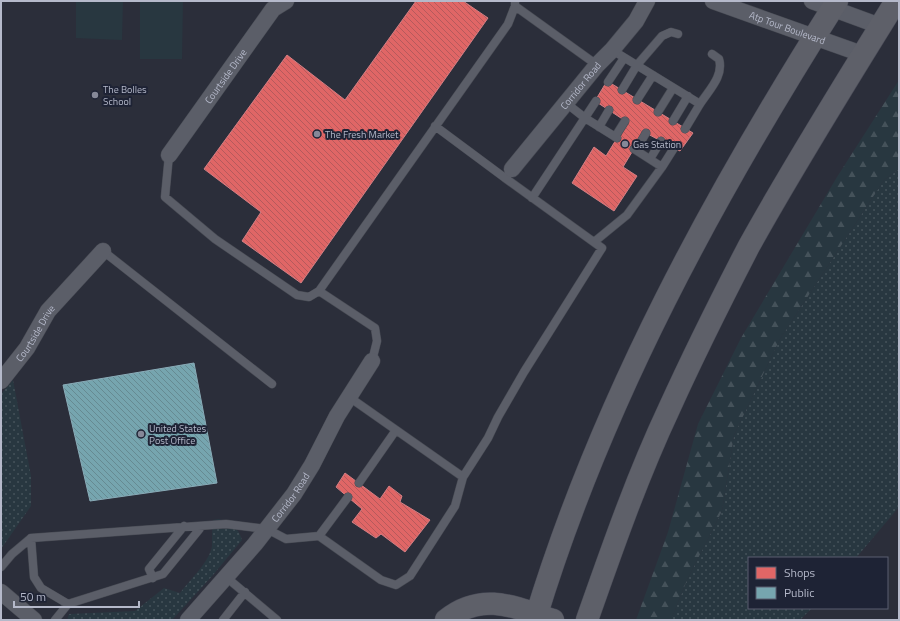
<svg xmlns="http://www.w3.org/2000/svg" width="900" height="621" font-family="'Titillium Web',sans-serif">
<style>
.grass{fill:url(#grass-dots)}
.forest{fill:url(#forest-firs)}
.pitch{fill:#283740}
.shops{fill:url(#shops-back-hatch);stroke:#d37f84}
.public{fill:url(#public-back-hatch);stroke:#89abb7}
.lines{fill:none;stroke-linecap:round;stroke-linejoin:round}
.service-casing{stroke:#474a53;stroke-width:9}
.minor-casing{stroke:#474a53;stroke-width:17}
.primary-casing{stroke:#494b57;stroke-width:23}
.service{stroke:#5b5e68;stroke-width:8}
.minor{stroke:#5b5e68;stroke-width:16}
.primary{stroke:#5e6069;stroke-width:22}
.poi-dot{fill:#858898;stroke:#1e2335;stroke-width:1.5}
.labels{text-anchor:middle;stroke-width:4;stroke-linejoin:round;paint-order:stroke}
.street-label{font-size:10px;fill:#b5b9ca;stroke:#1e2335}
.poi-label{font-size:10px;fill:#b5b9ca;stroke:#1e2335;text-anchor:start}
</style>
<defs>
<pattern id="grass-dots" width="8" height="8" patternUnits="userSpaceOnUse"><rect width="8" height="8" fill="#283740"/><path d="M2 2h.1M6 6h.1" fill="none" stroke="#45525a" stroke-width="1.8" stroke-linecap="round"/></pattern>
<pattern id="forest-firs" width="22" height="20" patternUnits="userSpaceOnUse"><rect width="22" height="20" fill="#283740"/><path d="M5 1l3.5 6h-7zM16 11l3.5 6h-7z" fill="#45525a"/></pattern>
<pattern id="shops-back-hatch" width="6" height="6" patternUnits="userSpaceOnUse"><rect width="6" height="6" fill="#e06666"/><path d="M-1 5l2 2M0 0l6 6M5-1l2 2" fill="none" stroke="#b65a5c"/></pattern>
<pattern id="public-back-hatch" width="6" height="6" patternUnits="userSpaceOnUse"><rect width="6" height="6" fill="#76a5af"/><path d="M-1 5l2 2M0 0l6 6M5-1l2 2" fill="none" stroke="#668a92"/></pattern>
</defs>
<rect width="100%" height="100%" fill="#2b2e3a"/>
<path class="grass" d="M899 169V507L856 558H749V608H812L800 620H671L687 580 722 511 734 435 780 339 884 180Z
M13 380 31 476V506L1 549V394Z
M219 519C232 525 238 526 242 540L213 575 172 620H67L69 614 135 611 164 588 180 593C189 581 210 561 212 546 212 537 212 529 213 520Z"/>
<path class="forest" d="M899 80V169L884 180 780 339 734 435 722 511 687 580 671 620H636L668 532 698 424 741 338 837 177Z"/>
<path class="pitch" d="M76 1H123L122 40 76 38Z
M140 1H183L182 59H140Z"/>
<path class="shops" d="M416 1H463L488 18 301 283 242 241 261 212 204 169 287 55 345 100Z
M607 81 693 133 680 151 644 132 623 167 637 176 614 211 572 183 594 147 606 156 627 122 595 101Z
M345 473 380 499 389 486 402 496 400 502 430 520 405 552 381 534 376 538 352 522 362 509 336 487Z"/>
<path class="public" d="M194 363 217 483 90 501 63 385Z"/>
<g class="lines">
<defs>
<path id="service" d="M515 6 597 65
M612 50 700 104 685 129
M608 82 624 58
M622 90 637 65 662 36 671 32 678 34
M637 100 653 75
M566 103 585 118 617 138
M700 104C709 90 724 76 719 59L712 54
M658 112 673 88
M673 121 688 96
M435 126 505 178 508 175
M599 127 609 110
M615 137 625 121
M634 149 662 167
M636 150 646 133
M169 155 165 197 215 239 297 295 309 297 319 291
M650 159 661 141
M532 198 596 101
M594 242 627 215 662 167 674 148
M103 251 272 384
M372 361 377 341 375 328 319 291 508 24 515 6V1
M349 397 463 477 488 438 498 417 524 372 602 248 505 178
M359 483 396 430
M319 536 348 497
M31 538 34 577 41 588 68 604
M1 567 12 554 31 538 226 524 267 529 286 539 319 536 381 580 396 585 410 576 455 506 463 477
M226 577 277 620
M153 578 149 569 184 526
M55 620 68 604 163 574 202 526
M223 620 245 592"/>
<g id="minor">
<path id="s1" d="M713 1 862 54"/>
<path d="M812 1 880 26"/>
<path id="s2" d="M169 155 273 9 286 1"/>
<path id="s3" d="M512 169 597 65 612 50 636 21 647 1"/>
<path id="s4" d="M1 381 27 348 48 311 103 251"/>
<path d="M1 592 34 620"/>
<path id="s5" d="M188 620 255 544 294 494 312 465 337 416 372 361"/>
</g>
<path id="primary" d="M446 620C482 591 515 607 553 620
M535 620C602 399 714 195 837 1
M587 620C612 549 637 477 669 409 694 354 721 300 749 246 795 163 846 82 896 1"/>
</defs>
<use href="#service" class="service-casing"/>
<use href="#minor" class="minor-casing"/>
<use href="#primary" class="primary-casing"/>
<use href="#service" class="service"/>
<use href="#minor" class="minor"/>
<use href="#primary" class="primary"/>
</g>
<g class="poi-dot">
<circle cx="95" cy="95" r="4"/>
<circle cx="317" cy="134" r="4"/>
<circle cx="625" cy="144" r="4"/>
<circle cx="141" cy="434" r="4"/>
</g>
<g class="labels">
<g class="street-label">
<text dy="4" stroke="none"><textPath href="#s1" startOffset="79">Atp Tour Boulevard</textPath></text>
<text dy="4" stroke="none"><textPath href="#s2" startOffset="97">Courtside Drive</textPath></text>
<text dy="4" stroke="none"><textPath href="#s3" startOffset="108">Corridor Road</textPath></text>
<text dy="4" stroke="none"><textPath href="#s4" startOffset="59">Courtside Drive</textPath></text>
<text dy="4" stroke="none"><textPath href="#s5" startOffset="160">Corridor Road</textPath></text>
</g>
<g class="poi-label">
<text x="103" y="93">The Bolles<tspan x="103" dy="12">School</tspan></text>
<text x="325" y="138">The Fresh Market</text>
<text x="633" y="148">Gas Station</text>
<text x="149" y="432">United States<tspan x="149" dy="12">Post Office</tspan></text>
</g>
</g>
<rect width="900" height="621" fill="none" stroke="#b5b9ca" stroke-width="4"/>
<rect x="748" y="557" width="140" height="52" fill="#1e2335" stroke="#5a5f71"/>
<rect x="756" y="567" width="20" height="12" fill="#e06666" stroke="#5a5f71"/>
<text x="784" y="577" font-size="12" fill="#b5b9ca">Shops</text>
<rect x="756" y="587" width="20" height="12" fill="#76a5af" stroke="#5a5f71"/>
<text x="784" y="597" font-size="12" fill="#b5b9ca">Public</text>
<path d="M14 601v6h125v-6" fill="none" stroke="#b5b9ca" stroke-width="2"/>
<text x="20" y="601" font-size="12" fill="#b5b9ca" stroke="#1e2335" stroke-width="3" paint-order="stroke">50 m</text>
</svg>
